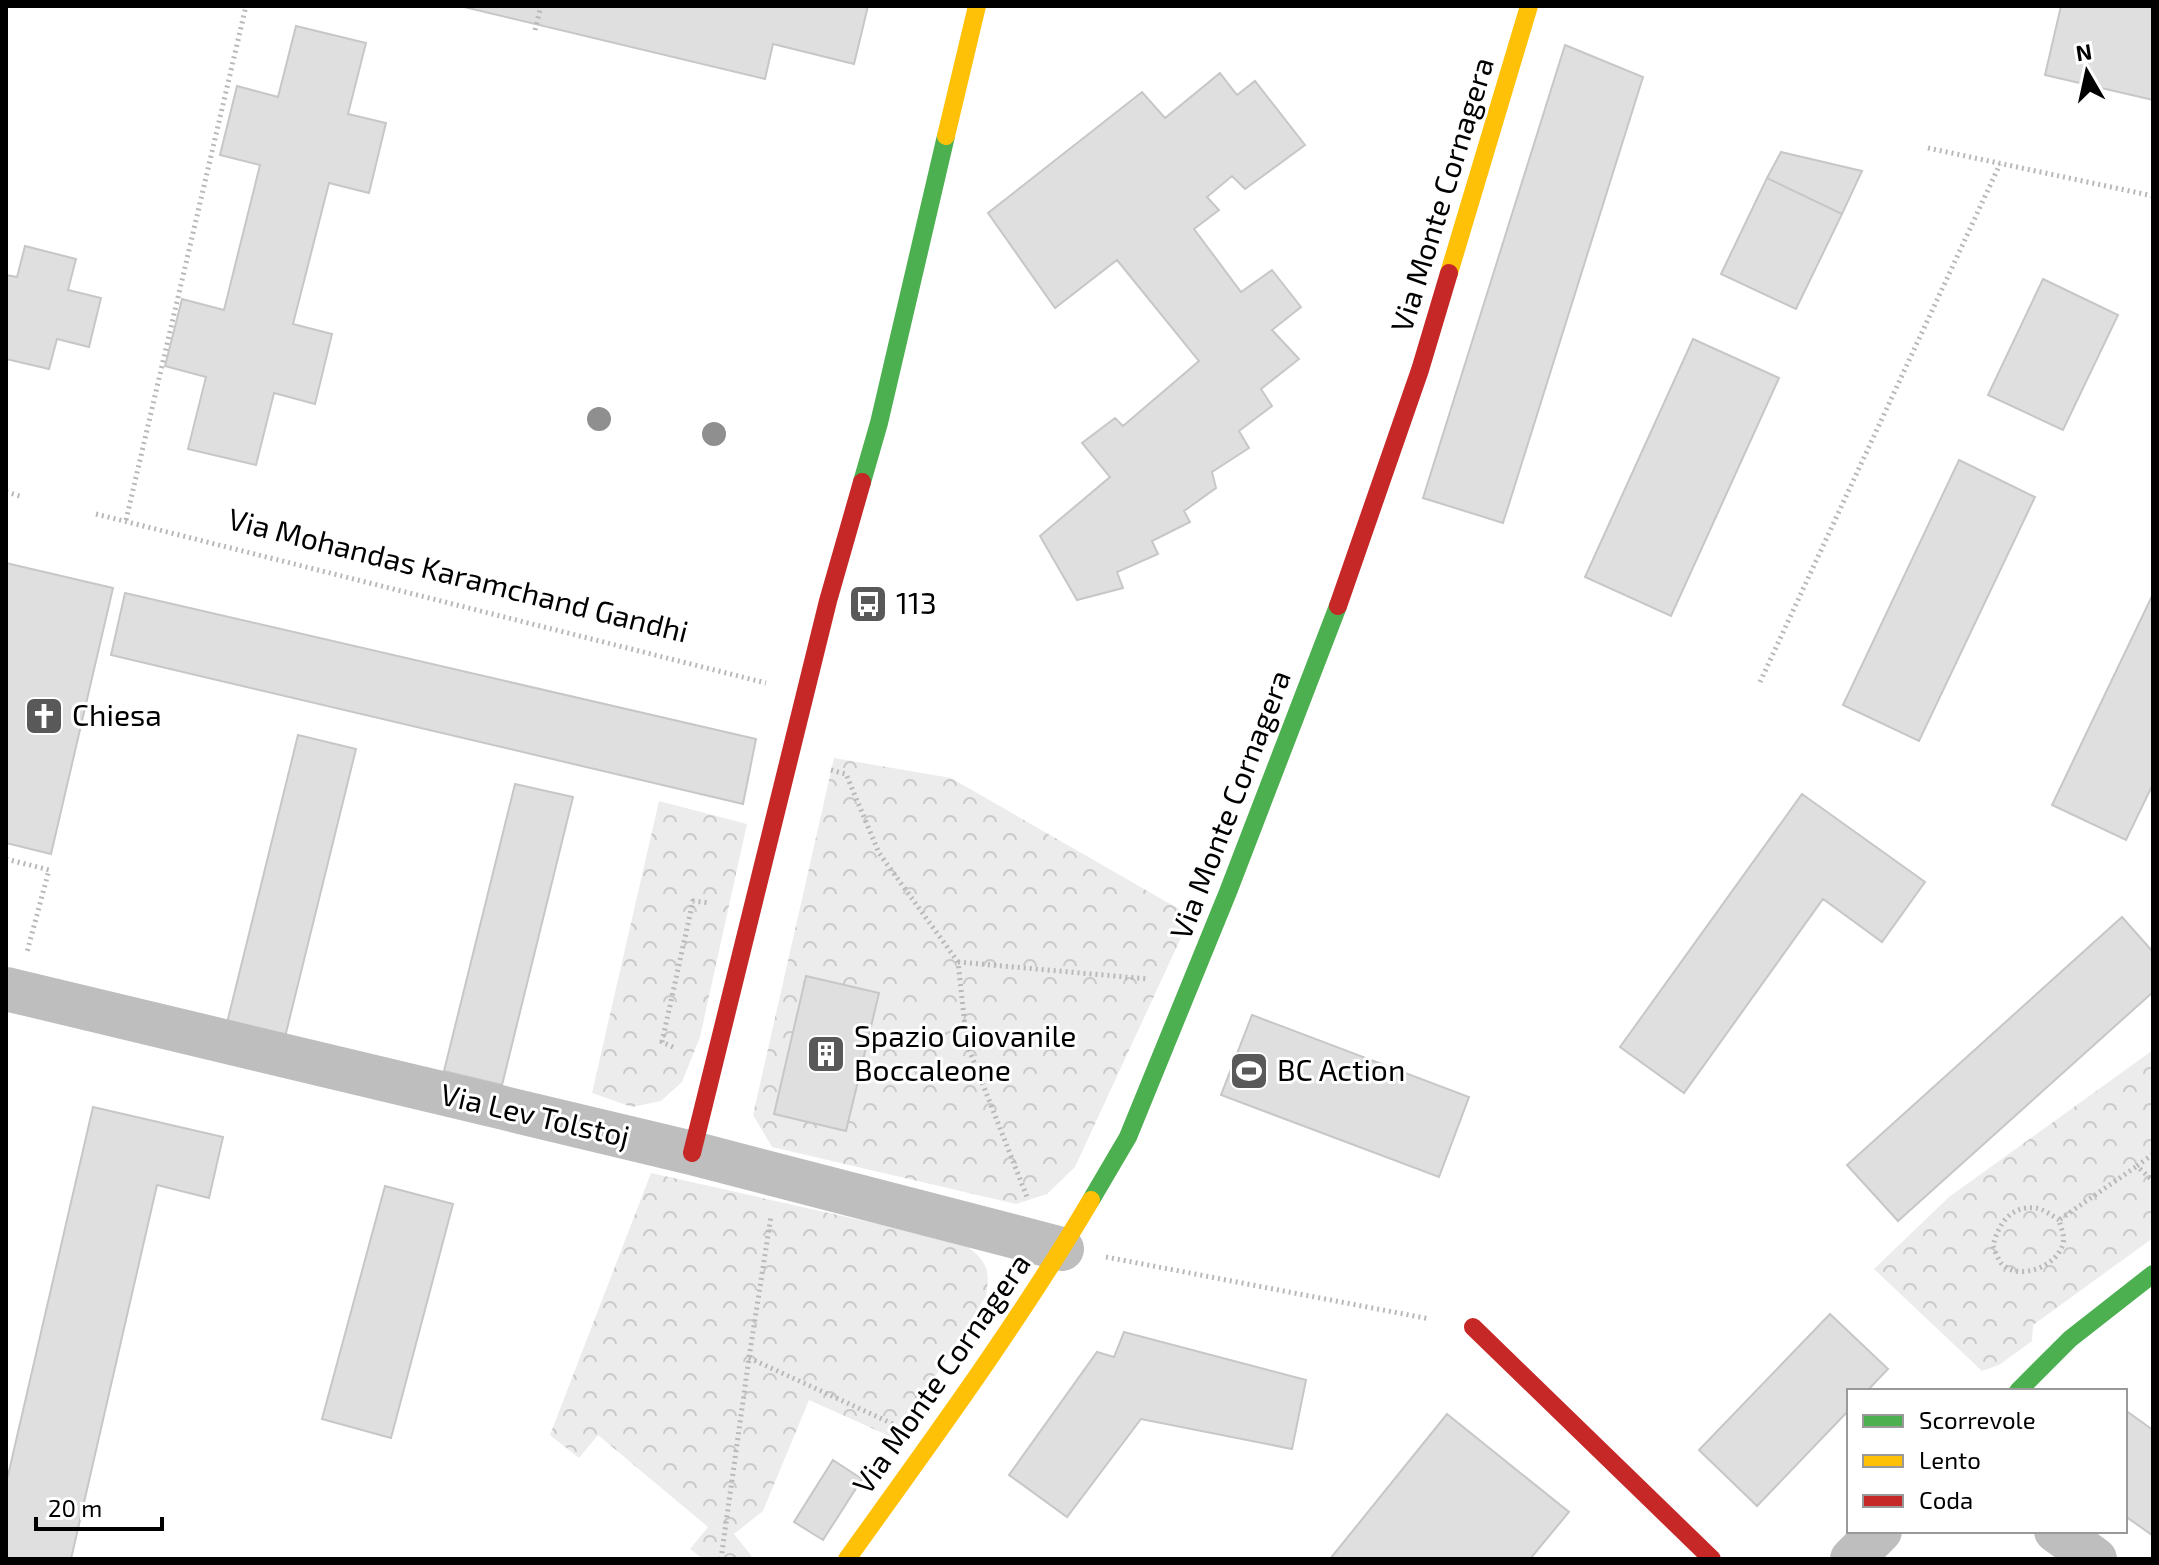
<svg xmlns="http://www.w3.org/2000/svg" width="2159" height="1565" font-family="'Exo 2',sans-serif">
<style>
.park{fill:url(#park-crowns)}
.building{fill:#dfdfdf;stroke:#c7c7c7;stroke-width:2}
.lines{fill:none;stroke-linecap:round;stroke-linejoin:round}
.path{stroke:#b9b9b9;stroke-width:5;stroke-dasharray:2 4;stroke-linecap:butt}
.street{stroke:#bebebe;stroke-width:44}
.fast{stroke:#4caf50;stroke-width:18}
.slow{stroke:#ffc107;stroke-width:18}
.jam{stroke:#c62828;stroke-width:18}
.tree{fill:#8f8f8f}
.labels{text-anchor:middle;stroke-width:6;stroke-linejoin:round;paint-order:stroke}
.street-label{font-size:30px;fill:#000;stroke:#fff}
.poi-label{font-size:30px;fill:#000;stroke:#fff;text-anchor:start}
</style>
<defs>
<pattern id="park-crowns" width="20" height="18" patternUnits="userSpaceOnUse" patternTransform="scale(2)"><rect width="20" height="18" fill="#ececec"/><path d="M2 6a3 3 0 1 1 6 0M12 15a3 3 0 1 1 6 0" fill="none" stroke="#c9c9c9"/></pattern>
</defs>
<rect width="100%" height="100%" fill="#fff"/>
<path class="park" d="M834 758 951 778 1191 916 1075 1167 1047 1194 1016 1204 772 1147 753 1115Z
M659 801 747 824 700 1037 682 1082 661 1101 632 1107 592 1093Z
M2153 1050V1238L2033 1325 2032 1341 1999 1365 1982 1371 1874 1269 1949 1197Z
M651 1173 963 1243C986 1261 991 1267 986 1296L896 1439 809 1400 763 1511 734 1534 754 1559H703L690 1549 708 1527 598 1435 579 1458 550 1435Z"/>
<path class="building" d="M460 6H868L854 64 773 44 765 79Z
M2061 6H2153V100L2045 75Z
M296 26 366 43 348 114 386 123 369 193 329 183 293 324 332 334 315 404 274 393 256 465 188 449 206 377 165 366 182 299 224 310 260 165 220 155 237 86 278 97Z
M1565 45 1643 77 1503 523 1423 498Z
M1220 73 1237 95 1255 81 1305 145 1245 189 1232 176 1207 197 1219 210 1194 229 1241 292 1272 270 1301 307 1272 330 1299 359 1261 389 1272 406 1239 431 1249 448 1212 472 1216 488 1184 511 1190 522 1152 541 1158 554 1117 572 1123 588 1077 600 1040 536 1110 477 1082 443 1115 418 1123 426 1199 361 1117 260 1055 308 988 213 1142 92 1165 118Z
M1781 152 1862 171 1842 214 1767 178Z
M1767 178 1842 214 1796 309 1721 274Z
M25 246 76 259 68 290 101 298 89 347 57 339 49 369 6 359V275L17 277Z
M2043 279 2118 315 2063 430 1988 395Z
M1693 339 1779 378 1671 616 1585 577Z
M1959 460 2035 497 1919 741 1843 705Z
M6 563 113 588 51 854 6 843Z
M125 593 756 739 743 804 111 655Z
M2153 594V784L2126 840 2052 805Z
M298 735 356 749 285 1037 227 1023Z
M515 784 573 797 502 1085 444 1071Z
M1802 794 1925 882 1882 942 1823 899 1684 1093 1620 1047Z
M2122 917 2153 952V992L1898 1221 1847 1165Z
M806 976 879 993 846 1131 774 1114Z
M1252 1015 1469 1097 1439 1177 1221 1095Z
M93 1107 223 1137 209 1198 157 1185 71 1559H6V1484Z
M385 1186 453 1204 391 1438 322 1419Z
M1830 1314 1888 1369 1867 1391H1849V1410L1757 1506 1699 1450Z
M1124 1332 1306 1380 1292 1449 1141 1419 1067 1517 1009 1475 1097 1352 1114 1357Z
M2125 1410 2153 1430 2152 1535 2125 1516Z
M1447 1414 1569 1512 1530 1559H1330Z
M833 1460 862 1479 823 1540 794 1522Z"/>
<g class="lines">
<path class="path" d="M535 30 541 6
M1928 148 2153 196
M6 492 20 496
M96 514 766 683
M126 520 246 6
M1760 682 2000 164
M831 770 846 774 879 853 958 962 967 1044 1027 1197
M6 859 49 870 27 952
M958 962 1148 979
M673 1047 662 1042 693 901 710 903
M2153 1154 2137 1166 2153 1181
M2059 1220C2053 1216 2043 1209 2036 1208 2010 1205 1998 1225 1993 1246 1995 1251 1998 1259 2001 1263 2019 1282 2057 1266 2063 1244 2065 1236 2061 1228 2059 1220L2137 1166
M1106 1257 1430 1319
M749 1358 893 1424
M721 1559 749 1358 771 1216"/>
<path class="street" d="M6 989 692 1153 1062 1249
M2056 1531 2095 1559
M1852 1559 1880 1531"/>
<path class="fast" d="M862 482 879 423 946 136
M1091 1200 1128 1137 1228 892 1338 606
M2018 1391 2070 1339 2153 1274"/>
<path class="slow" d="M946 136 977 6
M1449 273 1529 6
M847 1559C931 1442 1017 1325 1091 1200"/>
<path class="jam" d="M1338 606 1420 370 1449 273
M692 1153 828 601 862 482
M1473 1327 1712 1559"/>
</g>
<g class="tree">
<circle cx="599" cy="419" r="12"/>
<circle cx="714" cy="434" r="12"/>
</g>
<defs>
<symbol id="bus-square" viewBox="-11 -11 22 22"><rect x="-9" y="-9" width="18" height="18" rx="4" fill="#595959" stroke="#fff"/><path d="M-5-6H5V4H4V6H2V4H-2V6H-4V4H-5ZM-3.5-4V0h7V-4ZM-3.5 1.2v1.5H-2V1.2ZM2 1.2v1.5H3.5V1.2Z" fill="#fff"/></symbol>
<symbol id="church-square" viewBox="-11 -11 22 22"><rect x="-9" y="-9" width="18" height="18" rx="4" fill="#595959" stroke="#fff"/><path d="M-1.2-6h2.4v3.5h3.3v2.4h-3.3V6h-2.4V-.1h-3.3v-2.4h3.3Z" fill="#fff"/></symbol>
<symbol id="building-square" viewBox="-11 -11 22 22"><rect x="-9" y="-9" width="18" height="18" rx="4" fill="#595959" stroke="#fff"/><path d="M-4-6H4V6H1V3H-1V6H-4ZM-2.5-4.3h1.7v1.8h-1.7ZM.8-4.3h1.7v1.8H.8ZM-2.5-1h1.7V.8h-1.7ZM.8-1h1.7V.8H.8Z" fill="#fff"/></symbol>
<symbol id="stadium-square" viewBox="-11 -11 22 22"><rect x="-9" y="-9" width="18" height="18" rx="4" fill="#595959" stroke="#fff"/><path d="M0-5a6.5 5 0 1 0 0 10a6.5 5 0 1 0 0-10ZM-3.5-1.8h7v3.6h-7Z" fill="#fff"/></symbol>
</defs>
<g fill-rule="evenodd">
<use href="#bus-square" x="846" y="582" width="44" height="44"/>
<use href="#church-square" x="22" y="694" width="44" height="44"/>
<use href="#building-square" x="804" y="1032" width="44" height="44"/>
<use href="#stadium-square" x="1227" y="1049" width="44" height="44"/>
</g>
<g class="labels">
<g class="street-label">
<text transform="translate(1443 195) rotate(-73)" y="10">Via Monte Cornagera</text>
<text transform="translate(458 576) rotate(14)" y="10">Via Mohandas Karamchand Gandhi</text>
<text transform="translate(1231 805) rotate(-69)" y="10">Via Monte Cornagera</text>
<text transform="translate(535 1116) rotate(13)" y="10">Via Lev Tolstoj</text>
<text transform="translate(942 1374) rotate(-55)" y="10">Via Monte Cornagera</text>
</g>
<g class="poi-label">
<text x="896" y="614">113</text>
<text x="72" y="726">Chiesa</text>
<text x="854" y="1047">Spazio Giovanile<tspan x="854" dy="34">Boccaleone</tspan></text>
<text x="1277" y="1081">BC Action</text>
</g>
</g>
<rect width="2159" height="1565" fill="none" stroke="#000000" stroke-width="16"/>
<rect x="1847" y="1389" width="280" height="144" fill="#ffffff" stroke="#999999" stroke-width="2"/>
<rect x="1863" y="1415" width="40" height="12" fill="#4caf50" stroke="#999999" stroke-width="2"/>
<text x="1919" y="1429" font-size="24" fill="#000000">Scorrevole</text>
<rect x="1863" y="1455" width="40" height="12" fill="#ffc107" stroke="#999999" stroke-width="2"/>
<text x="1919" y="1469" font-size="24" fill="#000000">Lento</text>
<rect x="1863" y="1495" width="40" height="12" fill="#c62828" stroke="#999999" stroke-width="2"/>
<text x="1919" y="1509" font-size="24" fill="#000000">Coda</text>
<g transform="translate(2087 72) rotate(351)" stroke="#ffffff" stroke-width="6" paint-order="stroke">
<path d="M0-6L14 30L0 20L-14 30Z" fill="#000000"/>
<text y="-12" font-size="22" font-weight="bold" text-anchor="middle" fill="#000000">N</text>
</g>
<path d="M36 1517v12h126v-12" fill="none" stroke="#000000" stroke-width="4"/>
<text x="48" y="1517" font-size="24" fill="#000000" stroke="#ffffff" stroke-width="6" paint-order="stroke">20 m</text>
</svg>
